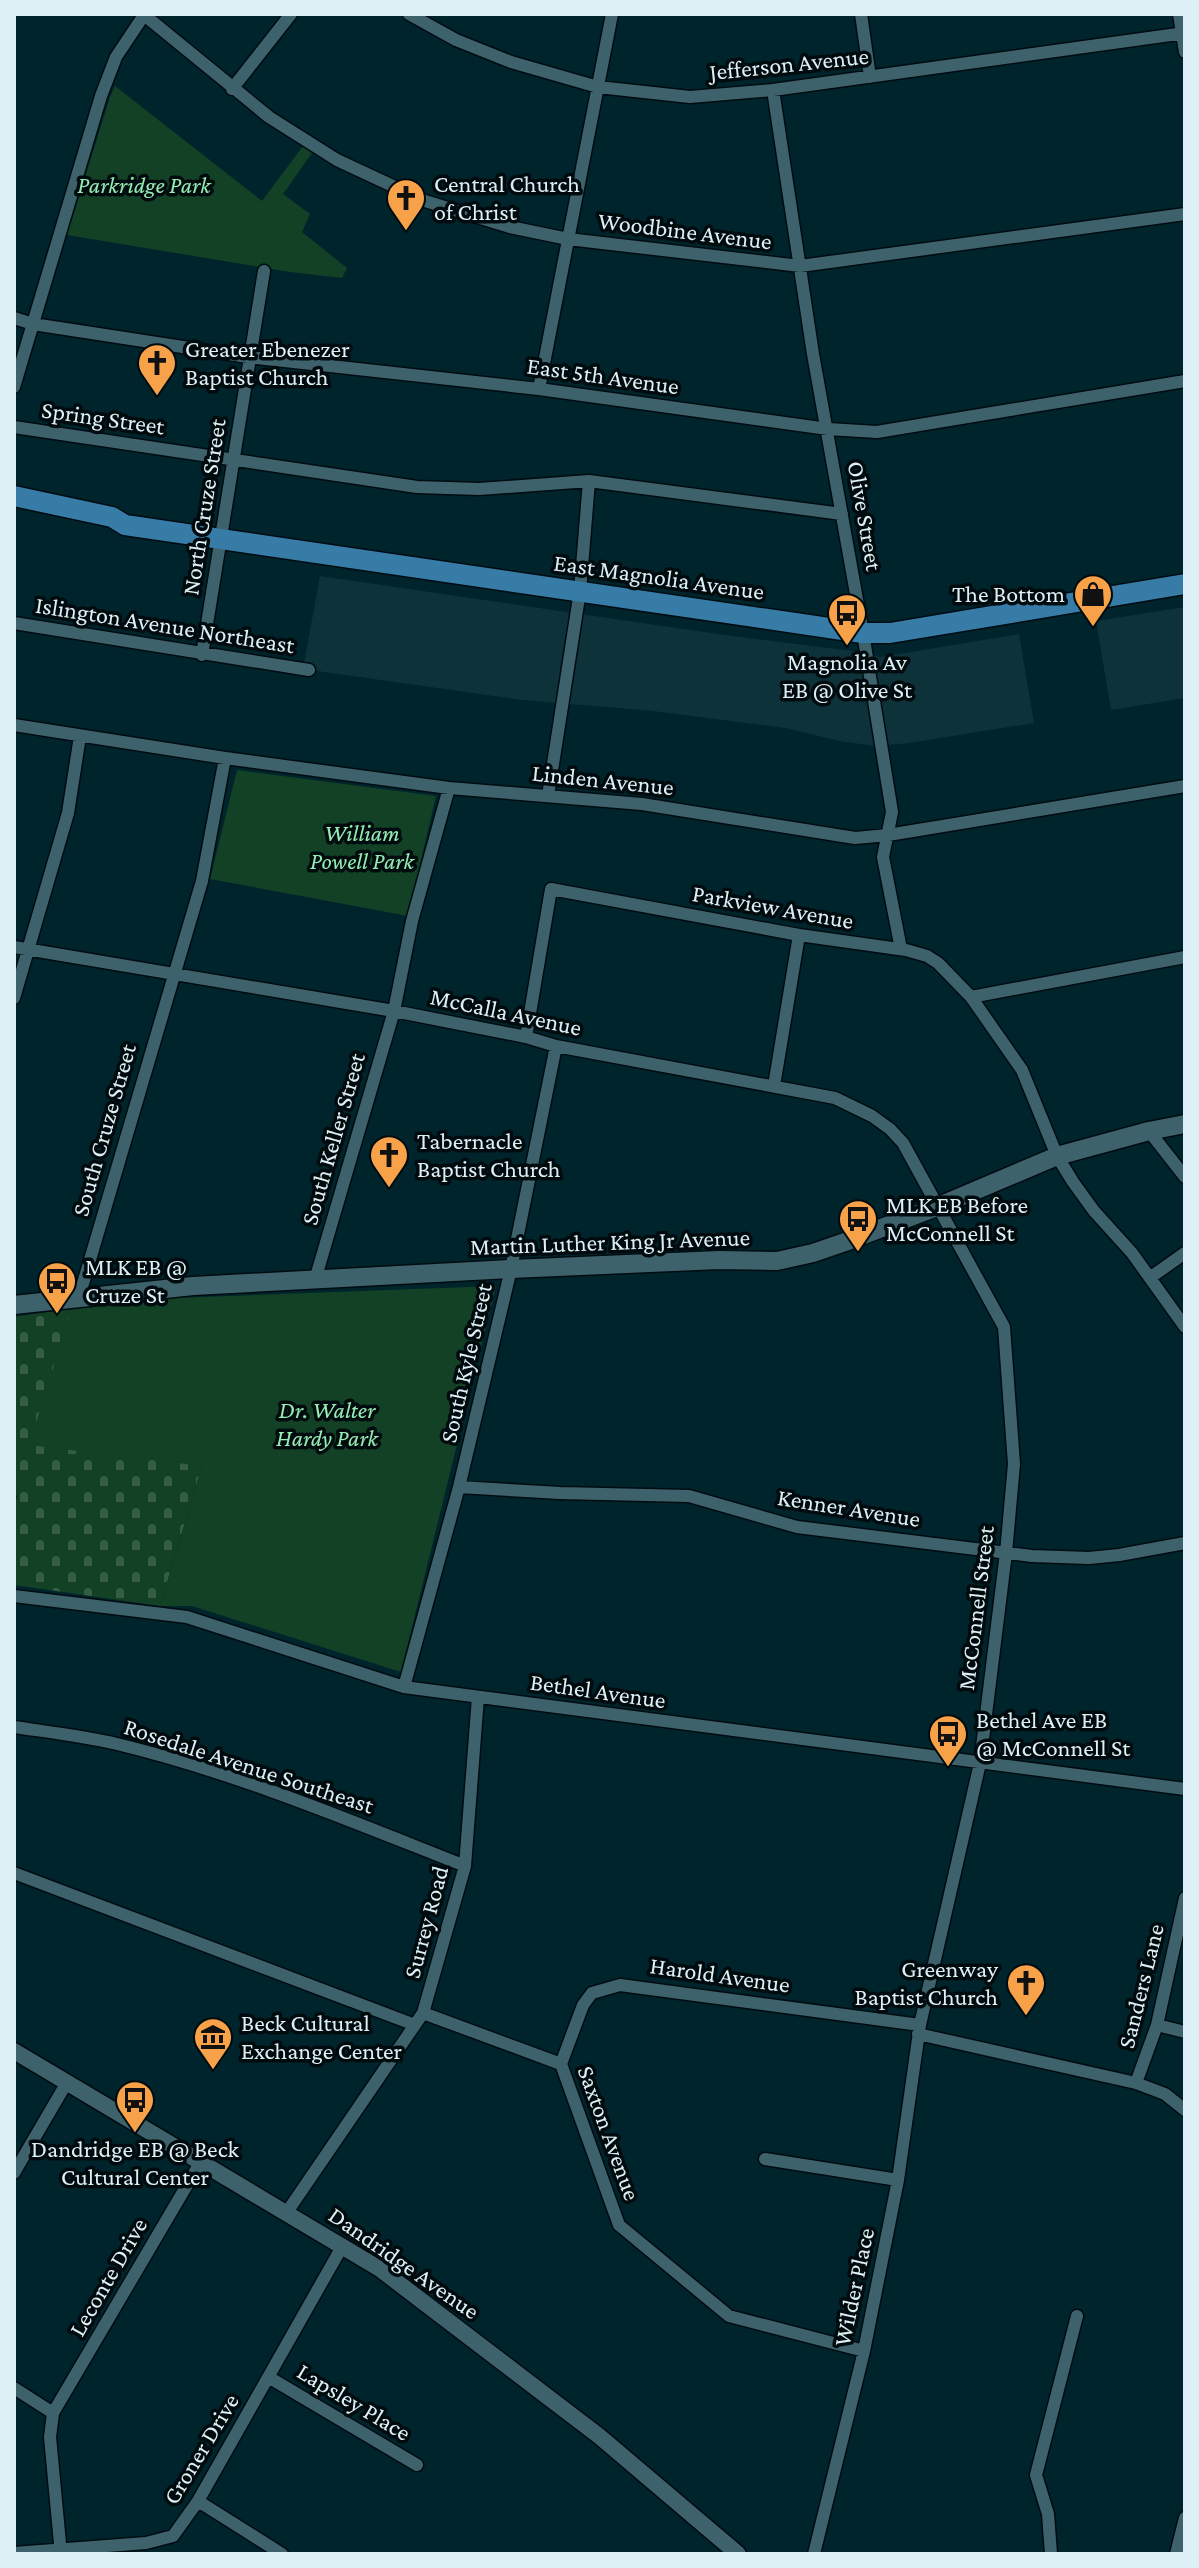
<svg xmlns="http://www.w3.org/2000/svg" width="1199" height="2568" font-family="'Crimson Pro',serif">
<style>
.built{fill:#0e323a}
.cemetery{fill:url(#cemetery-stones)}
.park{fill:#134126}
.lines{fill:none;stroke-linecap:round;stroke-linejoin:round}
.minor-casing{stroke:#000c12;stroke-width:15}
.tertiary-casing{stroke:#000c12;stroke-width:19}
.secondary-casing{stroke:#000c12;stroke-width:21}
.primary-casing{stroke:#000c12;stroke-width:23}
.minor{stroke:#3e626b;stroke-width:12}
.tertiary{stroke:#3e626b;stroke-width:16}
.secondary{stroke:#3e626b;stroke-width:18}
.primary{stroke:#377ba7;stroke-width:20}
.labels{text-anchor:middle;stroke-width:7;stroke-linejoin:round;paint-order:stroke}
.street-label{font-size:24px;fill:#ddf0f5;stroke:#010b0e}
.poi-label{font-size:24px;fill:#ddf0f5;stroke:#010b0e;text-anchor:start}
.park-label{font-size:24px;font-style:italic;fill:#95edb4;stroke:#010b0e}
</style>
<defs>
<pattern id="cemetery-stones" width="16" height="16" patternUnits="userSpaceOnUse" patternTransform="scale(2)"><rect width="16" height="16" fill="#134126"/><path d="M2 7V4a2 2 0 0 1 4 0v3zM10 15v-3a2 2 0 0 1 4 0v3z" fill="#355d46"/></pattern>
</defs>
<rect width="100%" height="100%" fill="#00242c"/>
<path class="built" d="M320 576 725 635 853 651 880 657 1019 634 1034 723 909 743 875 746 839 741 786 728 653 711 522 700 303 669Z
M1185 607V698L1111 710 1096 621Z"/>
<path class="cemetery" d="M72 1308 202 1466 160 1606 14 1585V1508L18 1493 14 1501V1317Z"/>
<path class="park" d="M115 86 262 201 303 146 312 153 283 194 310 214 302 232 347 268 342 278 290 272 67 235 110 97Z
M237 770 436 796 408 916 210 879Z
M496 1286 401 1672 192 1606H160L202 1466 29 1445 72 1308 175 1298Z"/>
<g class="lines">
<defs>
<path id="minor" d="M143 14 269 117 337 160 425 201 510 227 568 239 800 266 1185 214
M409 14 456 40 511 62 598 87 690 97 773 90 1185 33
M861 14 870 77
M1179 14 1185 52
M232 89 291 14
M773 90 813 354 863 633 892 812 883 857 901 949
M14 318 33 324 248 357 539 389 828 429 877 432 1185 381
M14 387 101 96 116 57 144 15
M539 389 612 14
M14 427 417 487 479 489 589 481 842 514
M14 623 309 670
M202 655 264 271
M14 725 225 758 449 788 642 804 855 838 888 835 1185 786
M548 796 580 591 589 481
M14 947 394 1011 526 1037 556 1046 835 1098 872 1116 890 1129 903 1143 1004 1327 1014 1464 1006 1553 980 1763 920 2025 898 2180 864 2351 814 2554
M971 997 1185 957
M14 998 68 813 80 736
M526 1037 551 889 799 935 906 950 927 956 938 963 971 997 1022 1070 1057 1156 1073 1182 1094 1211 1132 1253 1185 1327
M774 1086 799 935
M1149 1131 1185 1177
M1151 1277 1185 1253
M315 1280 394 1011 412 921 449 788
M79 1297 202 881 225 758
M459 1487 560 1493 689 1496 797 1527 1032 1556 1089 1558 1119 1555 1185 1543
M14 1596 187 1617 404 1687 1185 1789
M404 1687 459 1487 511 1269 556 1046
M14 1727C48 1732 83 1736 117 1744 237 1773 351 1821 465 1866
M14 1873 415 2025
M423 2013 561 2064 619 2225 729 2316 864 2351
M1157 2025 1185 2032
M918 2034 1136 2083 1165 2094 1185 2110
M561 2064 583 2005 592 1993 620 1985 920 2025
M1136 2083 1157 2025 1185 1898
M765 2159 898 2180
M14 2173 66 2084
M287 2212 423 2013 465 1866 478 1697
M270 2378 417 2465
M14 2388 53 2413
M198 2501 282 2554
M14 2553 146 2543 173 2536 198 2501 343 2245
M61 2554 50 2437 53 2413 200 2163
M1051 2554 1048 2514 1036 2475 1077 2316
M1176 2554 1185 2518"/>
<path id="tertiary" d="M14 2051 380 2269 599 2436 738 2554"/>
<path id="secondary" d="M14 1305 193 1286 511 1269 719 1260 777 1261 813 1253 845 1242 939 1206 1057 1156 1149 1131 1185 1124"/>
<path id="primary" d="M14 496 112 517 125 525 863 633H890L1185 584"/>
</defs>
<use href="#minor" class="minor-casing"/>
<use href="#tertiary" class="tertiary-casing"/>
<use href="#secondary" class="secondary-casing"/>
<use href="#primary" class="primary-casing"/>
<use href="#minor" class="minor"/>
<use href="#tertiary" class="tertiary"/>
<use href="#secondary" class="secondary"/>
<use href="#primary" class="primary"/>
</g>
<defs>
<symbol id="church-pin" viewBox="-11 -11 22 30"><path d="M0 17L-7.5 6A9.5 9.5 0 1 1 7.5 6Z" fill="#f7a149" stroke="#010b0e"/><path d="M-1.2-6h2.4v3.5h3.3v2.4h-3.3V6h-2.4V-.1h-3.3v-2.4h3.3Z" fill="#111"/></symbol>
<symbol id="shop-pin" viewBox="-11 -11 22 30"><path d="M0 17L-7.5 6A9.5 9.5 0 1 1 7.5 6Z" fill="#f7a149" stroke="#010b0e"/><path d="M-5-2.5h2.3a2.7 3.5 0 0 1 5.4 0H5L5.5 6h-11ZM-1.5-2.5h3a1.5 2.3 0 0 0-3 0Z" fill="#111"/></symbol>
<symbol id="bus-pin" viewBox="-11 -11 22 30"><path d="M0 17L-7.5 6A9.5 9.5 0 1 1 7.5 6Z" fill="#f7a149" stroke="#010b0e"/><path d="M-5-6H5V4H4V6H2V4H-2V6H-4V4H-5ZM-3.5-4V0h7V-4ZM-3.5 1.2v1.5H-2V1.2ZM2 1.2v1.5H3.5V1.2Z" fill="#111"/></symbol>
<symbol id="museum-pin" viewBox="-11 -11 22 30"><path d="M0 17L-7.5 6A9.5 9.5 0 1 1 7.5 6Z" fill="#f7a149" stroke="#010b0e"/><path d="M0-6L6-3V-2H-6V-3ZM-5-1h2V3h-2ZM-1-1h2V3h-2ZM3-1h2V3H3ZM-6 4H6V6H-6Z" fill="#111"/></symbol>
</defs>
<g fill-rule="evenodd">
<use href="#church-pin" x="384" y="176" width="44" height="60"/>
<use href="#church-pin" x="135" y="341" width="44" height="60"/>
<use href="#shop-pin" x="1071" y="572" width="44" height="60"/>
<use href="#bus-pin" x="825" y="591" width="44" height="60"/>
<use href="#church-pin" x="367" y="1133" width="44" height="60"/>
<use href="#bus-pin" x="836" y="1197" width="44" height="60"/>
<use href="#bus-pin" x="35" y="1259" width="44" height="60"/>
<use href="#bus-pin" x="926" y="1712" width="44" height="60"/>
<use href="#church-pin" x="1004" y="1961" width="44" height="60"/>
<use href="#museum-pin" x="191" y="2015" width="44" height="60"/>
<use href="#bus-pin" x="113" y="2078" width="44" height="60"/>
</g>
<g class="labels">
<g class="street-label">
<text transform="translate(789 64) rotate(-6)" y="8">Jefferson Avenue</text>
<text transform="translate(685 231) rotate(7)" y="8">Woodbine Avenue</text>
<text transform="translate(603 376) rotate(8)" y="8">East 5th Avenue</text>
<text transform="translate(103 418) rotate(8)" y="8">Spring Street</text>
<text transform="translate(204 507) rotate(-81)" y="8">North Cruze Street</text>
<text transform="translate(865 516) rotate(80)" y="8">Olive Street</text>
<text transform="translate(659 577) rotate(8)" y="8">East Magnolia Avenue</text>
<text transform="translate(165 625) rotate(9)" y="8">Islington Avenue Northeast</text>
<text transform="translate(603 780) rotate(6)" y="8">Linden Avenue</text>
<text transform="translate(773 907) rotate(10)" y="8">Parkview Avenue</text>
<text transform="translate(506 1012) rotate(12)" y="8">McCalla Avenue</text>
<text transform="translate(104 1130) rotate(-74)" y="8">South Cruze Street</text>
<text transform="translate(333 1139) rotate(-74)" y="8">South Keller Street</text>
<text transform="translate(610 1242) rotate(-2)" y="8">Martin Luther King Jr Avenue</text>
<text transform="translate(466 1363) rotate(-77)" y="8">South Kyle Street</text>
<text transform="translate(849 1508) rotate(9)" y="8">Kenner Avenue</text>
<text transform="translate(976 1608) rotate(-83)" y="8">McConnell Street</text>
<text transform="translate(598 1691) rotate(8)" y="8">Bethel Avenue</text>
<text transform="translate(249 1766) rotate(18)" y="8">Rosedale Avenue Southeast</text>
<text transform="translate(426 1922) rotate(-75)" y="8">Surrey Road</text>
<text transform="translate(720 1975) rotate(8)" y="8">Harold Avenue</text>
<text transform="translate(1141 1986) rotate(-76)" y="8">Sanders Lane</text>
<text transform="translate(609 2133) rotate(70)" y="8">Saxton Avenue</text>
<text transform="translate(404 2263) rotate(35)" y="8">Dandridge Avenue</text>
<text transform="translate(108 2277) rotate(-60)" y="8">Leconte Drive</text>
<text transform="translate(854 2287) rotate(-78)" y="8">Wilder Place</text>
<text transform="translate(354 2402) rotate(31)" y="8">Lapsley Place</text>
<text transform="translate(201 2449) rotate(-59)" y="8">Groner Drive</text>
</g>
<g class="poi-label">
<text x="434" y="192">Central Church<tspan x="434" dy="28">of Christ</tspan></text>
<text x="185" y="357">Greater Ebenezer<tspan x="185" dy="28">Baptist Church</tspan></text>
<text x="1065" y="602" text-anchor="end">The Bottom</text>
<text x="847" y="670" text-anchor="middle">Magnolia Av<tspan x="847" dy="28">EB @ Olive St</tspan></text>
<text x="417" y="1149">Tabernacle<tspan x="417" dy="28">Baptist Church</tspan></text>
<text x="886" y="1213">MLK EB Before<tspan x="886" dy="28">McConnell St</tspan></text>
<text x="85" y="1275">MLK EB @<tspan x="85" dy="28">Cruze St</tspan></text>
<text x="976" y="1728">Bethel Ave EB<tspan x="976" dy="28">@ McConnell St</tspan></text>
<text x="998" y="1977" text-anchor="end">Greenway<tspan x="998" dy="28">Baptist Church</tspan></text>
<text x="241" y="2031">Beck Cultural<tspan x="241" dy="28">Exchange Center</tspan></text>
<text x="135" y="2157" text-anchor="middle">Dandridge EB @ Beck<tspan x="135" dy="28">Cultural Center</tspan></text>
</g>
<g class="park-label">
<text x="144" y="193">Parkridge Park</text>
<text x="362" y="841">William<tspan x="362" dy="28">Powell Park</tspan></text>
<text x="327" y="1418">Dr. Walter<tspan x="327" dy="28">Hardy Park</tspan></text>
</g>
</g>
<rect width="1199" height="2568" fill="none" stroke="#ddf0f5" stroke-width="32"/>
</svg>
